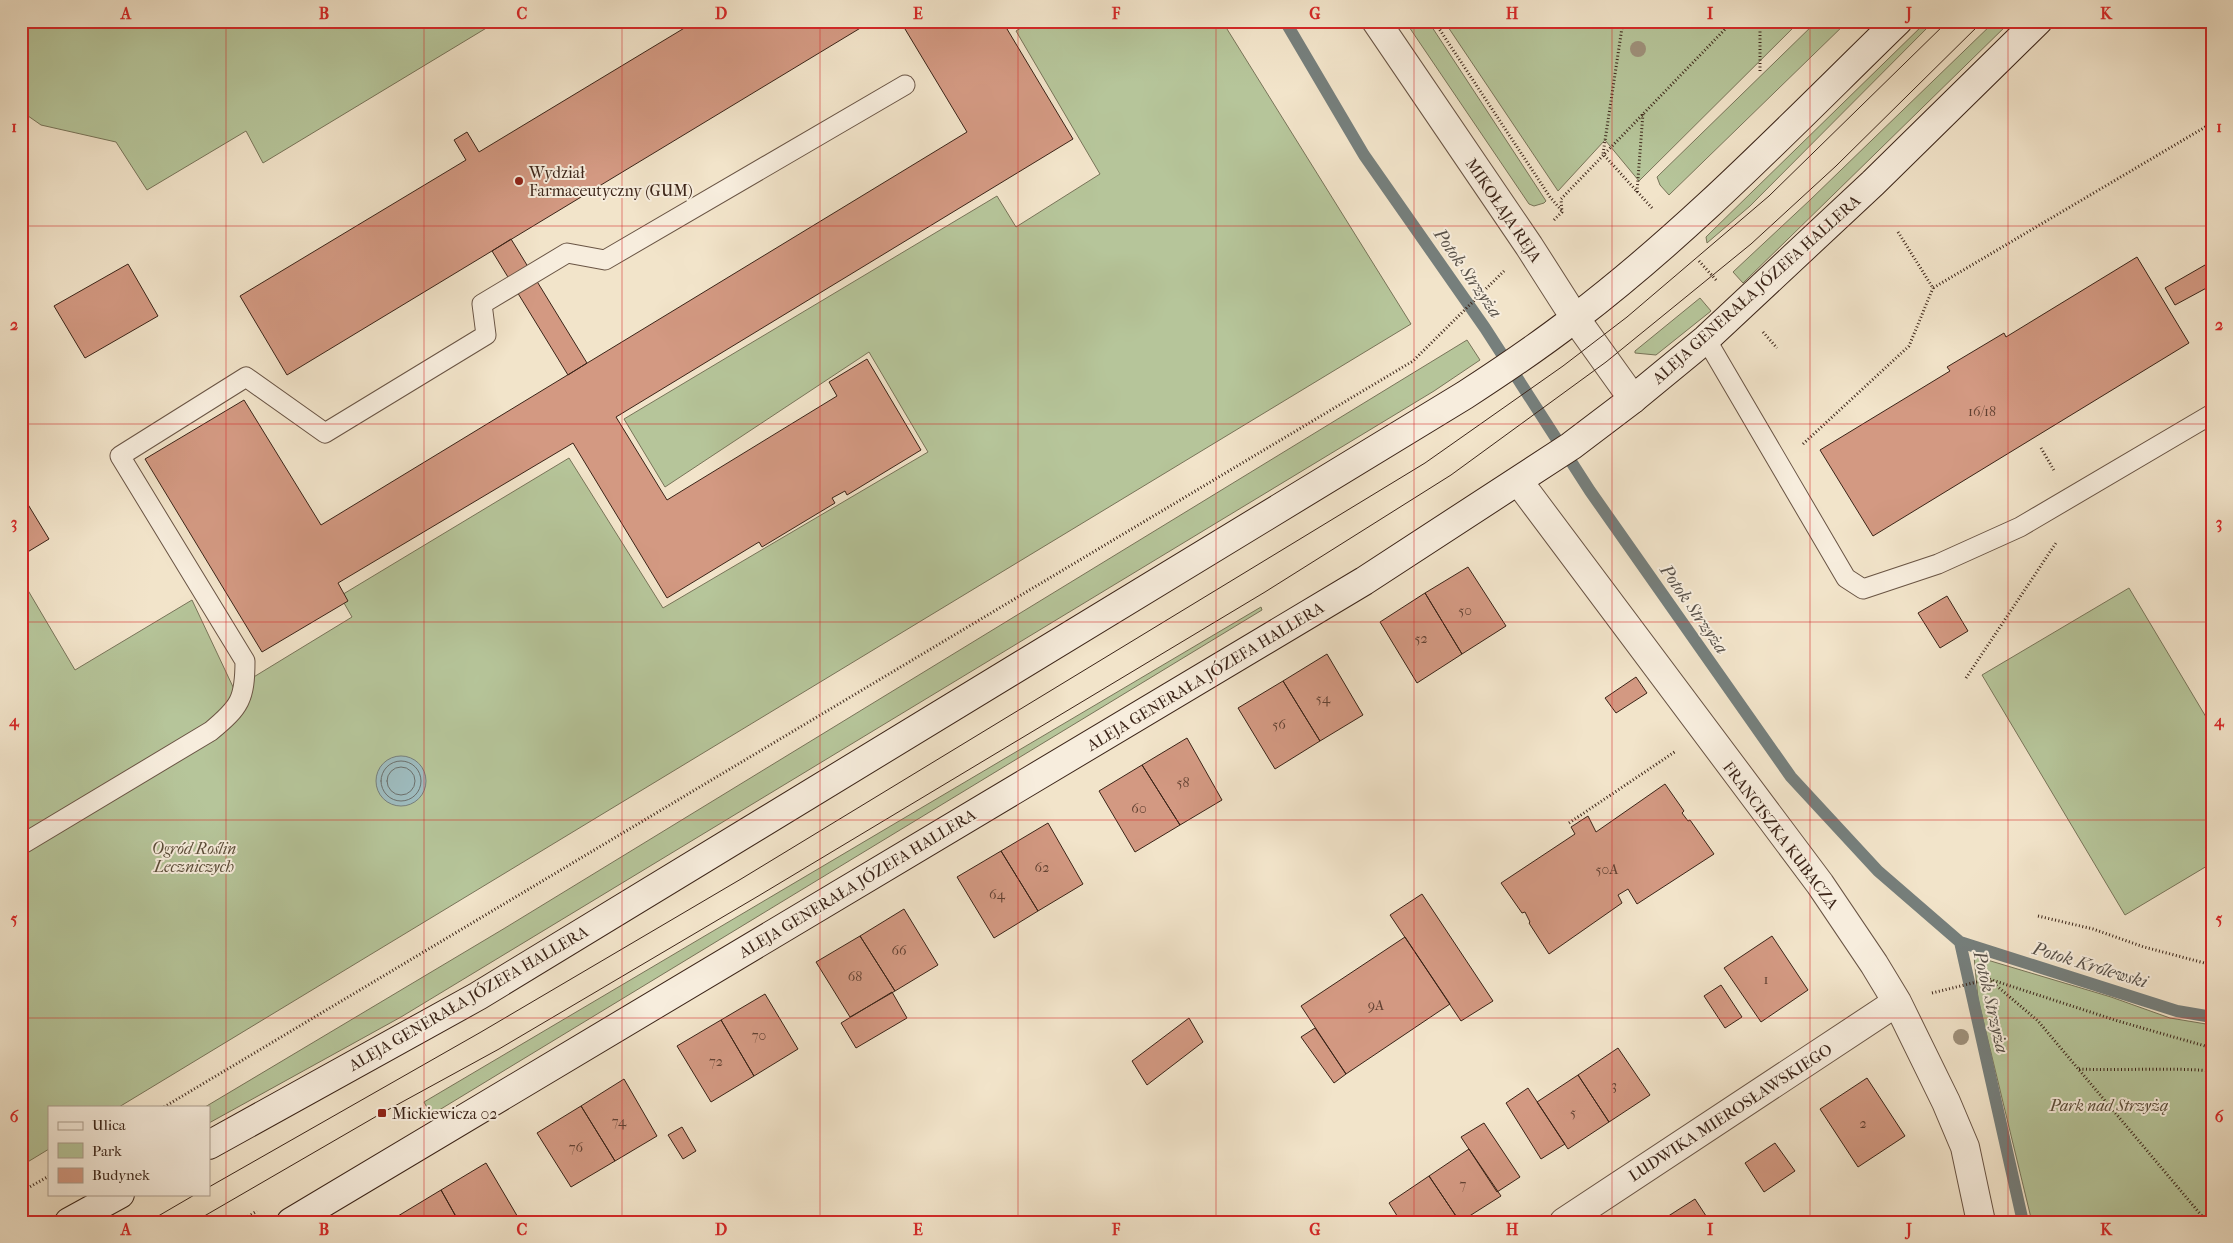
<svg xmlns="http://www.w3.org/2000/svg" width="2233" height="1243" font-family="'IM FELL French Canon',serif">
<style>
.green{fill:#b6c59a;stroke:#787459}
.water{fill:#9ebcbf;stroke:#767f7c}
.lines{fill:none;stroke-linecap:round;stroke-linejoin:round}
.shore{stroke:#6c706c;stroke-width:1}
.stream{stroke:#767f7c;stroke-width:12}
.building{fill:#d39982;stroke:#3b2418}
.service-casing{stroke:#695444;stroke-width:21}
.minor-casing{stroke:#695444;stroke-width:30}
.secondary-casing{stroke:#3b2418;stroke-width:30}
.path{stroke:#3b2418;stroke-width:3;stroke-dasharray:1 2.5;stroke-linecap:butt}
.service{stroke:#f7eddd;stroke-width:19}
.minor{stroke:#f7eddd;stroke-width:28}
.secondary{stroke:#f7eddd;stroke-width:28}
.tram{stroke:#3b2418;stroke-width:1}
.tree{fill:#9e907a}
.grid{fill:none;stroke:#d62828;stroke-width:1;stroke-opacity:0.55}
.poi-dot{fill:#8f2418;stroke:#f7eddd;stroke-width:2}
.labels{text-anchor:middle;stroke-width:4;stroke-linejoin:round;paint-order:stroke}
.number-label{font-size:14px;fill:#614132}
.poi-label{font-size:16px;fill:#3b2418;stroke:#f7eddd;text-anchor:start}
.street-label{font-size:16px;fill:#3b2418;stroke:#f7eddd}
.park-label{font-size:16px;font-style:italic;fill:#5a4c38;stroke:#f7eddd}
.water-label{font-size:18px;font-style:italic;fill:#59524a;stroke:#f7eddd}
.neatline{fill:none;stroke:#d62828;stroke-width:2}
.grid-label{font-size:16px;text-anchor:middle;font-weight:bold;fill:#d62828}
</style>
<rect width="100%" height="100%" fill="#f2e4ca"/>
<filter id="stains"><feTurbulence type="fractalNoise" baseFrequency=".004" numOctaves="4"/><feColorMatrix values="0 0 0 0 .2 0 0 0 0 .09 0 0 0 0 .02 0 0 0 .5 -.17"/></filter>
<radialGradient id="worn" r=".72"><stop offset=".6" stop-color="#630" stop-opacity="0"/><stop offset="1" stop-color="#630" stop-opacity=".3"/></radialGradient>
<path class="green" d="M21 21H498L263 163 246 131 147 190 116 142 41 125 21 111Z
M1032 21H1222L1411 324 119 1107H49V1149L21 1166V589L26 587 75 670 192 600 234 689 352 617 340 596 569 458 663 608 928 452 869 352 665 487 624 419 997 196 1016 227 1100 174 1016 31Z
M1405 21H1428L1546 201 1544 203 1534 206 1529 204Z
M1444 21H1800L1639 181 1605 140 1558 191Z
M1817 21H1848L1669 195 1660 185 1657 177Z
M1927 21H1934L1750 206 1707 243 1706 237 1709 234Z
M1995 21H2011L1743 283 1733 272 1810 200Z
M1700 298 1711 311 1656 355 1635 353V351Z
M1467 340 1480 360 1434 391 401 1017 209 1123V1107H205L505 928Z
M2129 588 2212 727V863L2125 915 1982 675Z
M1261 607 1262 610 431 1115 424 1102Z
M1974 956 2111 997 2170 1018 2212 1025V1222H2032L1978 999Z"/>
<path class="water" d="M376 781a25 25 0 1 1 50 0a25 25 0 1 1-50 0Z"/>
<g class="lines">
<path class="shore" d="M381 781a20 20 0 1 1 40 0a20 20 0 1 1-40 0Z
M387 781a14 14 0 1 1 28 0a14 14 0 1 1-28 0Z"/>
<path class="stream" d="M1285 21 1364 155 1485 328 1590 491 1791 777 1878 871 1960 942 2023 1222
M1960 942 2177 1011 2212 1017"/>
</g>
<path class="building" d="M696 21H872L287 375 240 296 466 160 454 140 467 132 479 152Z
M907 21H1020L1007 29 1073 139 616 417 667 500 837 396 829 382 867 359 921 450 847 495 845 491 832 498 835 503 762 547 759 542 667 598 573 443 338 583 348 601 262 652 145 459 244 400 321 525 967 132 902 24Z
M511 239 587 363 568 375 492 251Z
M2137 257 2189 343 1873 536 1820 450 1950 371 1947 367 2004 333 2006 337Z
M2212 261V285L2175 305 2165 288Z
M128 264 158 316 85 358 54 306Z
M21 493 49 539 21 556Z
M1468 567 1506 626 1462 654 1425 593Z
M1425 593 1462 654 1417 683 1380 622Z
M1947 596 1968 631 1940 648 1918 613Z
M1327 654 1363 715 1320 741 1283 681Z
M1636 677 1647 693 1616 713 1605 698Z
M1283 681 1320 741 1275 769 1238 708Z
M1187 738 1222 800 1180 825 1142 765Z
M1142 765 1180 825 1135 852 1099 791Z
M1665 784 1684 811 1682 813 1688 821 1690 820 1714 854 1637 904 1628 889 1618 895 1622 903 1549 954 1529 923 1530 922 1525 912 1522 913 1501 883 1575 834 1571 827 1588 816 1596 832Z
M1048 823 1083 884 1038 911 1001 851Z
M1001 851 1038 911 994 938 957 877Z
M1422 894 1493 1001 1461 1021 1390 915Z
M904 909 938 965 895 991 860 936Z
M860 936 895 991 850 1017 816 962Z
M1772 936 1808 990 1761 1022 1724 968Z
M1405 937 1450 1004 1346 1074 1301 1006Z
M1721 985 1742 1017 1725 1028 1704 996Z
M892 992 907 1018 856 1048 841 1023Z
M765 994 798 1049 754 1076 721 1020Z
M1189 1018 1203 1042 1147 1085 1132 1061Z
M721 1020 754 1076 711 1102 677 1046Z
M1315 1028 1346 1074 1334 1083 1301 1037Z
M1618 1048 1650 1095 1609 1122 1578 1075Z
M1578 1075 1609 1122 1568 1149 1537 1102Z
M1867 1078 1905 1136 1858 1167 1820 1109Z
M624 1079 657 1136 615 1161 581 1106Z
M1528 1088 1565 1144 1541 1159 1506 1103Z
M581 1106 615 1161 571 1187 537 1133Z
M1484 1123 1520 1177 1497 1192 1461 1137Z
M682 1127 696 1151 683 1159 668 1135Z
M1775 1143 1795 1171 1764 1192 1745 1163Z
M1469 1149 1501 1196 1460 1222 1429 1176Z
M486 1163 519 1219 514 1222H459L441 1190Z
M1429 1176 1460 1222H1401L1389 1203Z
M441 1190 459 1222H401L398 1216Z
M1695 1199 1710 1222H1659Z"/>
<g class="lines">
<defs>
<path id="service" d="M1706 339 1846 578 1863 589 1938 564 2020 527 2212 414
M21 845 211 731C240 707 245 699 245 661L120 456 246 377 325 433 486 335 482 304 567 253 605 260 905 85"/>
<path id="minor" d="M1376 21 1529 246 1575 318 1633 399
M1519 482 1820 884 1874 964 1897 1002 1946 1102 1965 1147 1981 1222
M1564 1222 1897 1002"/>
<path id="secondary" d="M209 1145 478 996 1465 395C1502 371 1539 346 1574 319 1691 230 1793 123 1898 21
M69 1222 120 1194
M291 1222 1364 581 1571 446 1633 399 1706 339 1873 183 2038 21"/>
</defs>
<use href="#service" class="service-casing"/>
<use href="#minor" class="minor-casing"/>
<use href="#secondary" class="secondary-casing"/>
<path class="path" d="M1434 21 1550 197 1562 211
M1623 21 1603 154 1652 208
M1760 21V73
M1637 192 1643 113
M1554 220 1562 212 1561 199 1733 21
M1898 232 1933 288 2212 123
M1699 261 1717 281
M1763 332 1777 348
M1803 444 1909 346 1933 288
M2041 448 2055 472
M1966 678 2056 543
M1569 823 1676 751
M2038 916 2093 929 2144 947 2212 965
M1991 981 2038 1021 2207 1222
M1932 993 1989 979 2118 1021 2212 1048
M2079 1069C2123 1071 2168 1067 2212 1071
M164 1107 1413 361 1504 271
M21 1192 49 1176
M239 1222 257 1211"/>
<use href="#service" class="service"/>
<use href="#minor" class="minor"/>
<use href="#secondary" class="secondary"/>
<path class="tram" d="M209 1187 481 1032 741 879 1425 463 1563 366 1627 317 1769 196 1948 21
M148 1222 196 1194
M194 1222 382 1113 499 1049 760 895 1265 592 1451 475 1606 362 1751 244 1836 166 1983 21"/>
</g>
<g class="tree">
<circle cx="1638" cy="49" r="8"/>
<circle cx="1961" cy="1037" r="8"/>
</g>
<path class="grid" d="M226 21V1222M424 21V1222M622 21V1222M820 21V1222M1018 21V1222M1216 21V1222M1414 21V1222M1612 21V1222M1810 21V1222M2008 21V1222M21 226H2212M21 424H2212M21 622H2212M21 820H2212M21 1018H2212"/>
<g class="poi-dot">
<circle cx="519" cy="181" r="5"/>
<rect x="377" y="1108" width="10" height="10" rx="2.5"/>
</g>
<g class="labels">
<g class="number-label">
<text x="1982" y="416">16/18</text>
<text x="1465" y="615">50</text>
<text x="1421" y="643">52</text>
<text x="1323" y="703">54</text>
<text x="1279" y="729">56</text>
<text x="1183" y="787">58</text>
<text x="1139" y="813">60</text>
<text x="1042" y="872">62</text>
<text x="1607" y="874">50A</text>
<text x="997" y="899">64</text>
<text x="899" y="955">66</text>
<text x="855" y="981">68</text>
<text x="1766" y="984">1</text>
<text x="1376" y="1010">9A</text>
<text x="759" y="1040">70</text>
<text x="716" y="1066">72</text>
<text x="1614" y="1090">3</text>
<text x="1573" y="1117">5</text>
<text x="619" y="1126">74</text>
<text x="1863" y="1128">2</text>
<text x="576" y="1152">76</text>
<text x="1463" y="1189">7</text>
</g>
<g class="poi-label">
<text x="529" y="178">Wydział<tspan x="529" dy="18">Farmaceutyczny (GUM)</tspan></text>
<text x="392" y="1119">Mickiewicza 02</text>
</g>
<g class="street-label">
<text transform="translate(1504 210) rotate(56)" y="6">MIKOŁAJA REJA</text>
<text transform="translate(1756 289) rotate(-42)" y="6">ALEJA GENERAŁA JÓZEFA HALLERA</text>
<text transform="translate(1205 676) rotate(-31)" y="6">ALEJA GENERAŁA JÓZEFA HALLERA</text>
<text transform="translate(1781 835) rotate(53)" y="6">FRANCISZKA KUBACZA</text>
<text transform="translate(857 883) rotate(-31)" y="6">ALEJA GENERAŁA JÓZEFA HALLERA</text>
<text transform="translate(468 998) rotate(-30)" y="6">ALEJA GENERAŁA JÓZEFA HALLERA</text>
<text transform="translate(1730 1112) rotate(-33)" y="6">LUDWIKA MIEROSŁAWSKIEGO</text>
</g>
<g class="park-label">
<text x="194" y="854">Ogród Roślin<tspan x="194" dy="18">Leczniczych</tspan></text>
<text x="2109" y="1111">Park nad Strzyżą</text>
</g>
<g class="water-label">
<text transform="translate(1468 273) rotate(55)" y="6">Potok Strzyża</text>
<text transform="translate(1694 609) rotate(55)" y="6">Potok Strzyża</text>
<text transform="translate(2090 965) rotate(17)" y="6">Potok Królewski</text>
<text transform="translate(1991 1002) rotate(77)" y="6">Potok Strzyża</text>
</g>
</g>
<rect width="2233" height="1243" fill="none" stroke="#f2e4ca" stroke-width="55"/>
<rect x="48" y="1106" width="162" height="90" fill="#f7eddd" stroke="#ac9d8e"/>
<rect x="58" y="1122" width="25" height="8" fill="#f7eddd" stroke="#ac9d8e"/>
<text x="92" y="1130" font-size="15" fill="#3b2418">Ulica</text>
<rect x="58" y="1143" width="25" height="15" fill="#b6c59a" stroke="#ac9d8e"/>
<text x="92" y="1156" font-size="15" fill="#3b2418">Park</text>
<rect x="58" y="1168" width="25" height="15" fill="#d39982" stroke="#ac9d8e"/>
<text x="92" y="1180" font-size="15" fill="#3b2418">Budynek</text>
<rect x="28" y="28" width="2178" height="1188" class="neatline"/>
<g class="grid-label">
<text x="126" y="19">A</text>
<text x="324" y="19">B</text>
<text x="522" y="19">C</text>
<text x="721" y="19">D</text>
<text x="918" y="19">E</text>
<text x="1116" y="19">F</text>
<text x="1315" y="19">G</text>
<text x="1512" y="19">H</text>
<text x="1710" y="19">I</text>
<text x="1909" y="19">J</text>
<text x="2106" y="19">K</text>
<text x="14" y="132">1</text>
<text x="2219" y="132">1</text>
<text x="14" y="330">2</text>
<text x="2219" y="330">2</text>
<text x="14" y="528">3</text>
<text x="2219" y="528">3</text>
<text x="14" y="726">4</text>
<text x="2219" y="726">4</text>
<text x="14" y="924">5</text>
<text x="2219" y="924">5</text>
<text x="14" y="1122">6</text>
<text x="2219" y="1122">6</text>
<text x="126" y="1235">A</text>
<text x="324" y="1235">B</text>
<text x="522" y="1235">C</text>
<text x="721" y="1235">D</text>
<text x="918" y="1235">E</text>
<text x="1116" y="1235">F</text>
<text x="1315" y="1235">G</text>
<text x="1512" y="1235">H</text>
<text x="1710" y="1235">I</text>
<text x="1909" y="1235">J</text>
<text x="2106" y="1235">K</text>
</g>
<rect width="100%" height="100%" filter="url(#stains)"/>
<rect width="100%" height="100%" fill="url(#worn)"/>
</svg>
